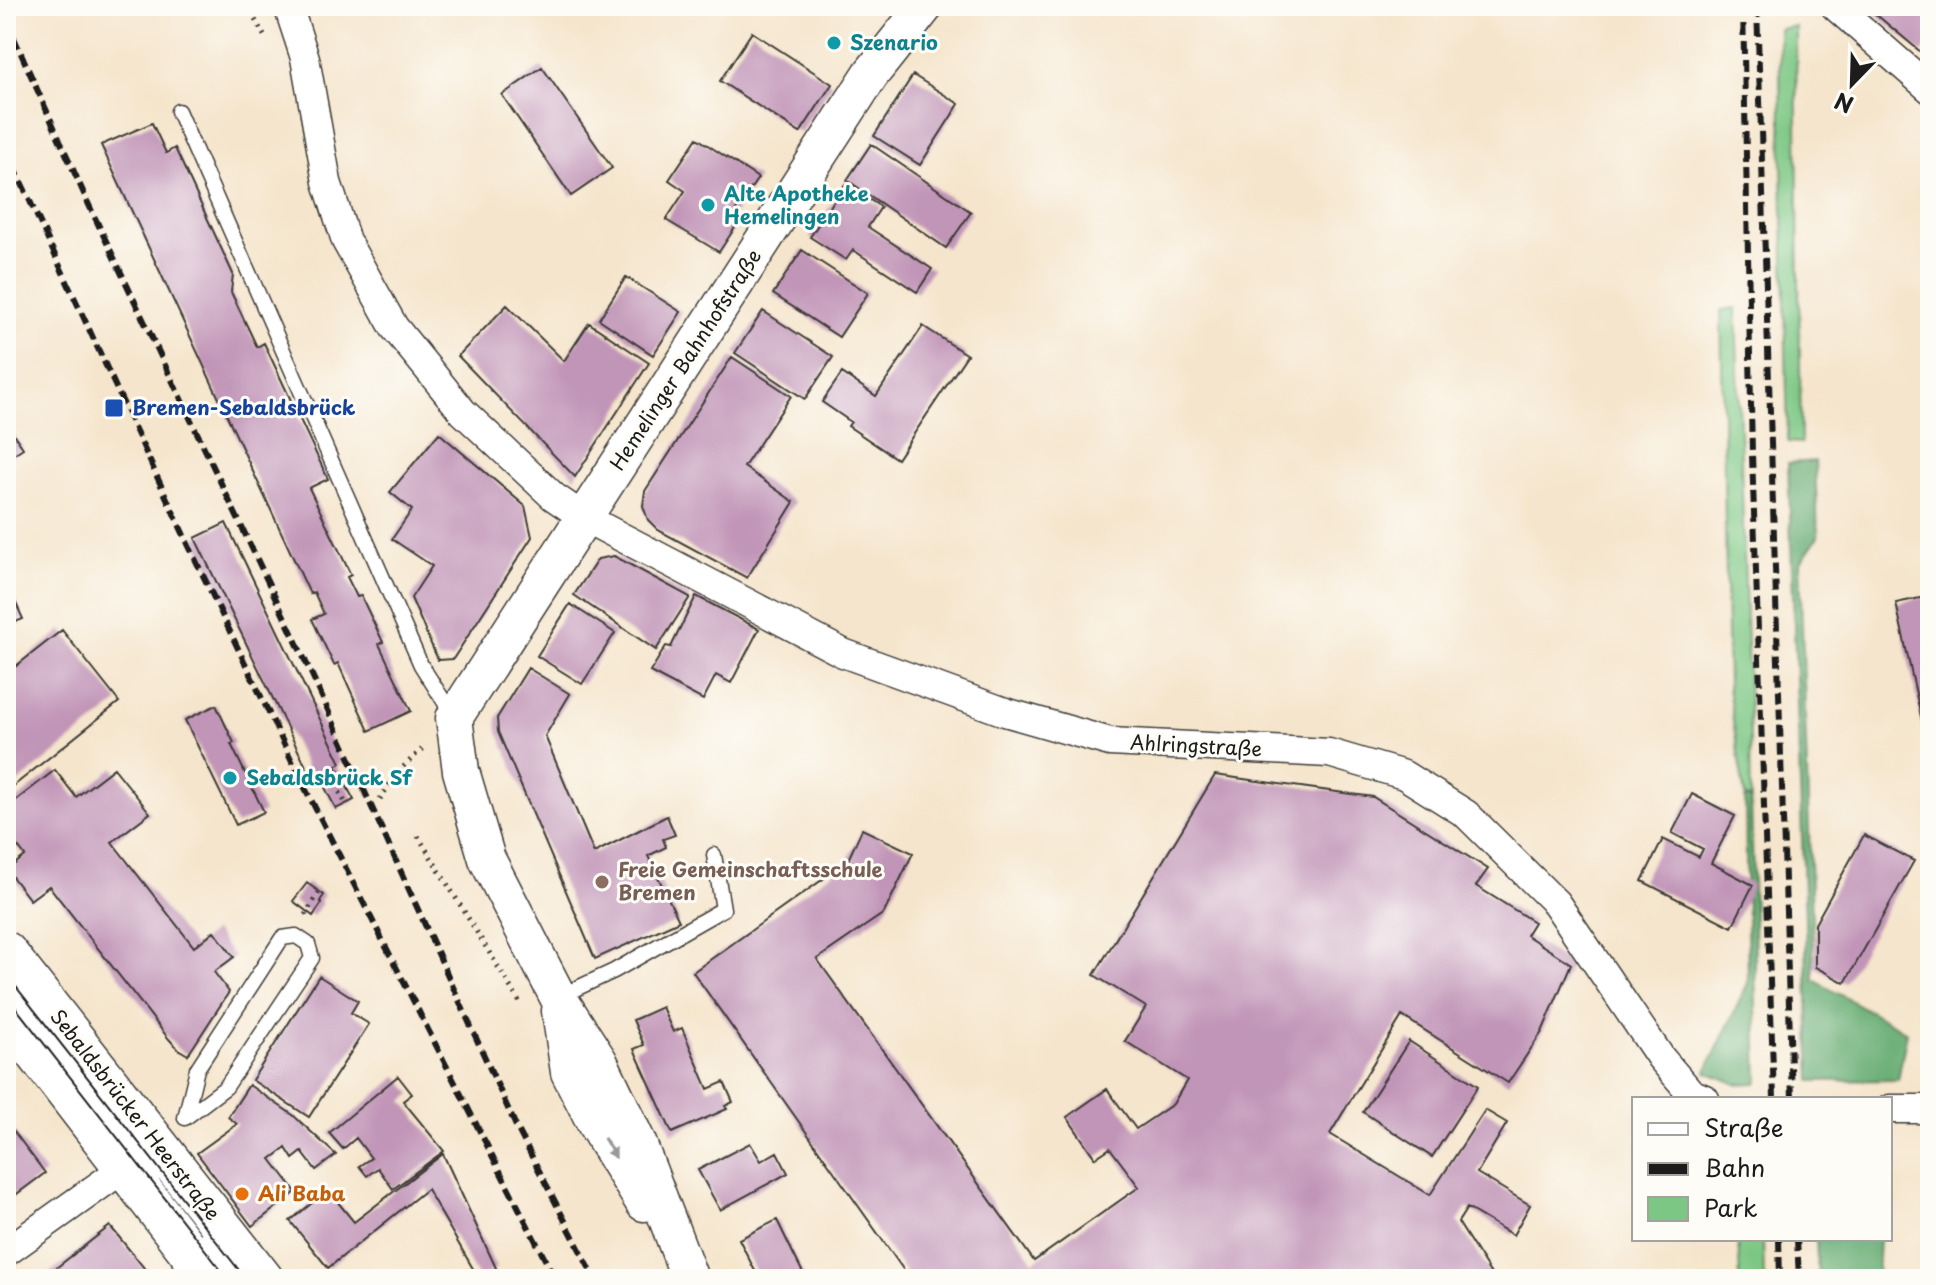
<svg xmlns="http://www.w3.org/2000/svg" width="1936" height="1285" font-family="'Playpen Sans',sans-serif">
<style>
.green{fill:#7dc784;stroke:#4c7250;stroke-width:2}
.forest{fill:#66ac72;stroke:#416447;stroke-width:2}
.building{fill:#c195b8}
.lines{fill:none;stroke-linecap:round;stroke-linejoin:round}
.service-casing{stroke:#3d3a36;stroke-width:17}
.minor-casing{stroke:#3d3a36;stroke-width:31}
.tertiary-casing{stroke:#3d3a36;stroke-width:39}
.secondary-casing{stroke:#3d3a36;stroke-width:43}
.path{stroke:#3d3a36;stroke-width:5;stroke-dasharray:2 6;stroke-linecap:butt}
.service{stroke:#fff;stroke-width:14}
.minor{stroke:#fff;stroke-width:28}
.tertiary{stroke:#fff;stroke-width:36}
.secondary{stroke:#fff;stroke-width:40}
.tram{stroke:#1c1c1c;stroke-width:2}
.rail{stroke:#1c1c1c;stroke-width:6;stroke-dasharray:12 6;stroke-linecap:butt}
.oneway{fill:#999}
.culture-dot{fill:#0f9aa8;stroke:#fdfcf7;stroke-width:3}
.transit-dot{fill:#1a4fb4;stroke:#fdfcf7;stroke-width:3}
.education-dot{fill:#8d6e63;stroke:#fdfcf7;stroke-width:3}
.food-dot{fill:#e8710a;stroke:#fdfcf7;stroke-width:3}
.labels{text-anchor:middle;stroke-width:6;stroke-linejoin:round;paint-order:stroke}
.culture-label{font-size:20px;font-weight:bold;fill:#0d838f;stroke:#fdfcf7;text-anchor:start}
.street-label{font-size:20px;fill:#1c1c1c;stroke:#fdfcf7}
.transit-label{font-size:20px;font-weight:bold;fill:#164399;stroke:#fdfcf7;text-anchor:start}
.education-label{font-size:20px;font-weight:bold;fill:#785e54;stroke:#fdfcf7;text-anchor:start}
.food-label{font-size:20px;font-weight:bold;fill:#c56008;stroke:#fdfcf7;text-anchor:start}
</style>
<rect width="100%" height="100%" fill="#fdfcf7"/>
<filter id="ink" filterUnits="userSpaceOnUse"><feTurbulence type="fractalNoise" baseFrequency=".0125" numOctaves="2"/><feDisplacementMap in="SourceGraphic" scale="16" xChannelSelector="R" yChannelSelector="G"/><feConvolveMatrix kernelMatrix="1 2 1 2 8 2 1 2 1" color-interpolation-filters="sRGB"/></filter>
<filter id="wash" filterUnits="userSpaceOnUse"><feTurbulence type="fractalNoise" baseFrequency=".006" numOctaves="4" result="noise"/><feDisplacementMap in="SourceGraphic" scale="32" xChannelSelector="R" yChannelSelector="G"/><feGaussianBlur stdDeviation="1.8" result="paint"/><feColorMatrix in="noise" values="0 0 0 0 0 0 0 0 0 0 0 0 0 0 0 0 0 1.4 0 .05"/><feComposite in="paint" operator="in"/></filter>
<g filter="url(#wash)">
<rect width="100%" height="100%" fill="#f5e5cc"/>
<path class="green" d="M1796 26V38L1801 443 1788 442 1779 29Z
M1736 308 1750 738 1751 799 1745 798 1728 688 1721 310Z
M1738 1239H1763L1764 1279H1740Z"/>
<path class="forest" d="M1815 461 1818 537 1800 563 1814 980 1907 1032 1898 1080 1811 1081 1788 463Z
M1745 798 1751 799 1758 1083 1736 1084 1706 1072 1748 983Z
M1816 1239H1879L1877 1279H1818Z"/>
<g id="blocks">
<path class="building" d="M1866 6H1930V42L1922 53Z
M752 32 832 84 800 133 720 81Z
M542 67 612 168 571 196 502 95Z
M913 75 959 104 920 165 874 136Z
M152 123 166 153 175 148 233 274 231 292 257 347 264 343 328 479 309 488 351 575 347 577 357 597 361 596 383 642 379 644 411 711 369 731 338 663 334 665 312 619 324 614 314 592 310 594 101 145Z
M697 138 758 178 731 218 738 223 719 252 666 220 685 191 669 180Z
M871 144 971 212 946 248 847 180Z
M845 184 881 207 868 227 932 269 917 292 853 250 846 260 810 237Z
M802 250 868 293 839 337 773 294Z
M626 277 681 312 653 355 599 319Z
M507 305 564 361 589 323 649 363 575 477 458 356Z
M763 311 833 357 805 399 735 353Z
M923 326 967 355 897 459 848 426 851 422 822 402 842 373 876 396Z
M732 357 791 396 744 467 794 502 747 578 658 530 648 520 643 506 645 491Z
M6 423 23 448 6 459Z
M439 433 525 506 532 537 453 659 438 660 411 598 432 566 392 539 412 510 390 492Z
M226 523 341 763 336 766 354 800 336 809 319 776 312 779 195 538Z
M614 556 690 597 656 650 574 595 598 559Z
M6 581 23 619 6 626Z
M696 596 759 629 731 683 716 675 703 700 650 672 666 646 671 647Z
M1930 596V752L1929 753 1896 603Z
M570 604 615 633 582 684 537 656Z
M62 630 119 702 6 792V674Z
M528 668 570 694 545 736 594 853 667 816 675 835 663 839 666 847 648 856 679 921 595 959 498 732 497 718Z
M216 705 234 743 231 744 264 812 236 825 185 720Z
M114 768 150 813 112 842 194 947 214 931 234 957 214 972 229 992 188 1055 178 1049 169 1039 49 886 30 900 7 870 25 856 6 831V808L55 770 76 797Z
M1215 775 1373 797 1488 869 1476 886 1534 922 1526 935 1571 964 1542 1032 1508 1083 1402 1016 1330 1134 1430 1195 1485 1110 1507 1123 1477 1173 1530 1205 1513 1235 1467 1208 1458 1222 1494 1279H910L693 972 847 862 862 829 913 853 884 913 817 959 1034 1261 1139 1187 1110 1148 1095 1158 1067 1117 1107 1089 1136 1129 1173 1104 1187 1080 1125 1041 1146 1007 1094 975Z
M1692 794 1735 816 1711 863 1753 885 1732 927 1642 881 1663 839 1699 857 1703 849 1672 833Z
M1864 835 1914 861 1845 983 1815 967V924Z
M307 883 324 895 320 901 322 903 313 916 293 901Z
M319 976 358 1001 351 1013 369 1024 309 1117 252 1080Z
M662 1007 673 1032 682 1028 708 1089 724 1082 733 1102 725 1106 727 1109 672 1133 634 1049 644 1045 633 1020Z
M1409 1041 1478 1086 1432 1157 1363 1112Z
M398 1076 412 1094 403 1101 444 1151 393 1189 378 1168 367 1176 359 1166 371 1158 356 1138 343 1149 329 1133Z
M249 1085 293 1115 336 1155 316 1170 302 1152 293 1159 286 1148 271 1159 296 1192 252 1226 197 1153 237 1124 228 1117Z
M6 1121 45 1173 6 1202Z
M750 1143 761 1161 777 1152 788 1173 720 1210 698 1170Z
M443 1154 496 1268 479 1279 427 1189 328 1268 290 1221 328 1190 354 1222Z
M777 1220 793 1253 806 1279H759L739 1239Z
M110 1226 145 1269 133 1279H42Z"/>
</g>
</g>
<g filter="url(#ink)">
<use href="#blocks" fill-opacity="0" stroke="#3d3a36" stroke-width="2"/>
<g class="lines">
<defs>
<path id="service" d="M178 111 421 665 454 717
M296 936 308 944 312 958 226 1087 185 1118 197 1069 282 938Z
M6 985 26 1011
M558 997 614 971 723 909 714 855
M124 1134 156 1174
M206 1238 237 1279"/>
<path id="minor" d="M288 6 305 58 327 182 346 241 394 327 463 412 554 497 585 518 843 653 1005 712 1110 742 1329 753 1404 775 1466 814 1556 903 1661 1058 1691 1093 1705 1099
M1835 6 1930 89
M1890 1109H1930
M6 1252 124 1168"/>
<path id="tertiary" d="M560 1011 569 1072 596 1125 644 1203
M690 1279 638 1143 599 1061 558 997 487 859 461 771 454 718 871 74 925 6"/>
<path id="secondary" d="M6 952 263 1279
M6 1014 210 1279"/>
</defs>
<use href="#service" class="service-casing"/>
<use href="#minor" class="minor-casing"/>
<use href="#tertiary" class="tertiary-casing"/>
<use href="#secondary" class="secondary-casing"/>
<path class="path" d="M247 6 265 37
M328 771 346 804
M380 799 397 773 426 745
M418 836 522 1006
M305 915 321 889"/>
<use href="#service" class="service"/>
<use href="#minor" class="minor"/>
<use href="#tertiary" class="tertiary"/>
<use href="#secondary" class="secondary"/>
<path class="tram" d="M6 974 246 1279
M6 995 228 1279"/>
<path class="rail" d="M1743 6 1752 454 1774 1099
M1757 6 1792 1099
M6 20 89 205 312 675 515 1124 595 1279
M6 149 188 544 303 784 555 1279
M1779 1239 1780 1279
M1797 1239 1799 1279"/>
</g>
<defs><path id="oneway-solid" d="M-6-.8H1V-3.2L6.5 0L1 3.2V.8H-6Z" transform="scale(2)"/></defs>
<use class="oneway" href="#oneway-solid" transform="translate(610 1148) rotate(59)"/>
</g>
<g class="culture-dot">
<circle cx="834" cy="43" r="8"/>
<circle cx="708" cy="205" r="8"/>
<circle cx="230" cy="778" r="8"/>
</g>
<rect class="transit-dot" x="104" y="398" width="20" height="20" rx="4"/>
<circle class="education-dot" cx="602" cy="882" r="8"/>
<circle class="food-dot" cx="242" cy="1194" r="8"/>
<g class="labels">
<g class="culture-label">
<text x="850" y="50">Szenario</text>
<text x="724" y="201">Alte Apotheke<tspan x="724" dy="23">Hemelingen</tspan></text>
<text x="246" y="785">Sebaldsbrück Sf</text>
</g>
<g class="street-label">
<text transform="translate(686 360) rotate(-57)" y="7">Hemelinger Bahnhofstraße</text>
<text transform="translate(1196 746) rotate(3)" y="7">Ahlringstraße</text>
<text transform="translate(135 1115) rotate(52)" y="7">Sebaldsbrücker Heerstraße</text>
</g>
<g class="transit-label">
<text x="132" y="415">Bremen-Sebaldsbrück</text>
</g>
<g class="education-label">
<text x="618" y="877">Freie Gemeinschaftsschule<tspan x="618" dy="23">Bremen</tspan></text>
</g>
<g class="food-label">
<text x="258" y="1201">Ali Baba</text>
</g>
</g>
<rect width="1936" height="1285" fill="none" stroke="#fdfcf7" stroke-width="32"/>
<rect x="1632" y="1097" width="260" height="144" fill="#fdfcf7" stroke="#a3a29f" stroke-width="2"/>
<rect x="1648" y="1123" width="40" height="12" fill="#ffffff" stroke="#a3a29f" stroke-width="2"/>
<text x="1704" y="1137" font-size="24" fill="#1c1c1c">Straße</text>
<rect x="1648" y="1163" width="40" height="12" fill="#1c1c1c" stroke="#a3a29f" stroke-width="2"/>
<text x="1704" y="1177" font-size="24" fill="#1c1c1c">Bahn</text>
<rect x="1648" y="1197" width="40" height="24" fill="#7dc784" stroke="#a3a29f" stroke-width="2"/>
<text x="1704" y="1217" font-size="24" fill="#1c1c1c">Park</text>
<g transform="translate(1852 84) rotate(203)" stroke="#fdfcf7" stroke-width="6" paint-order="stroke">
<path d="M0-6L14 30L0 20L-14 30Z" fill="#1c1c1c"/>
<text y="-12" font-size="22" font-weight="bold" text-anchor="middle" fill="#1c1c1c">N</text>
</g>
</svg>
